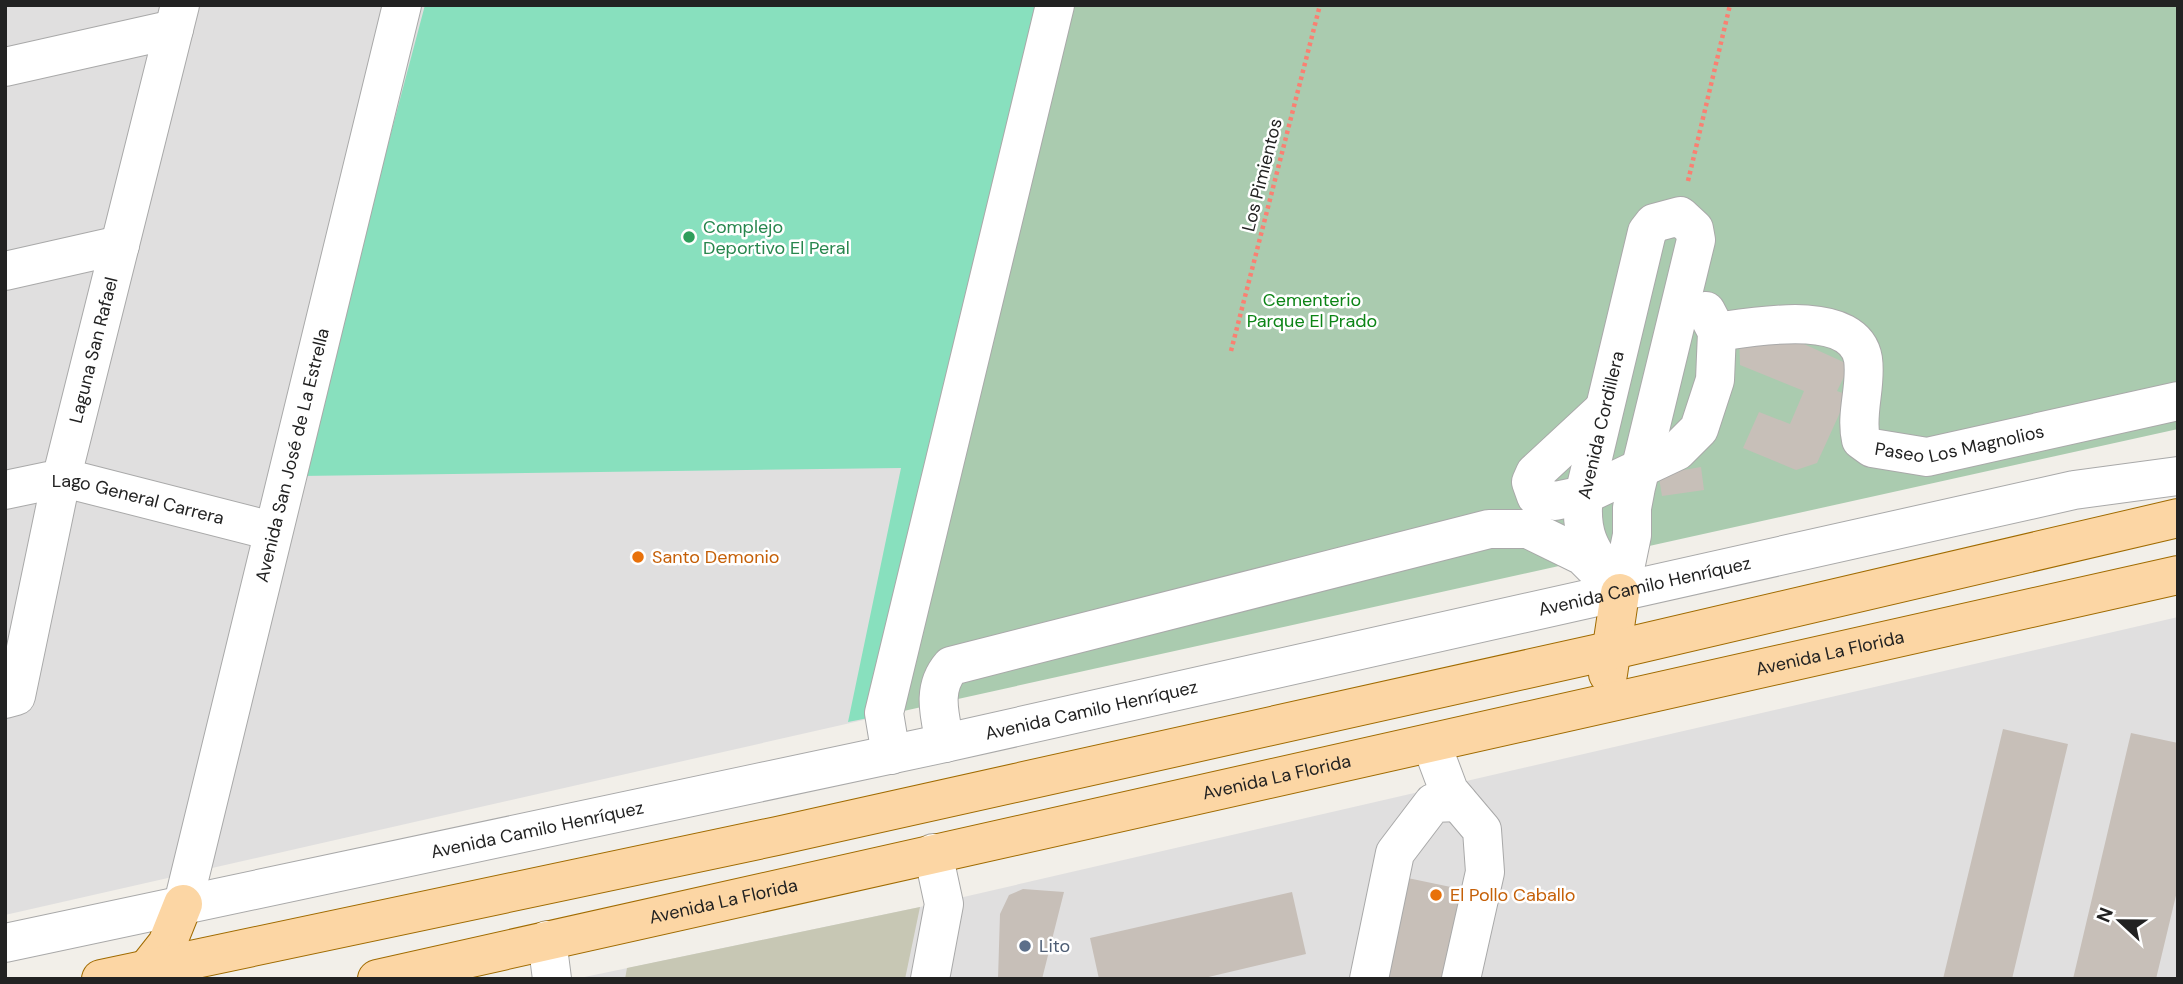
<svg xmlns="http://www.w3.org/2000/svg" width="2183" height="984" font-family="'DM Sans',sans-serif">
<style>
.residential{fill:#e0dfdf}
.construction{fill:#c7c7b4}
.cemetery{fill:#aacbaf}
.pitch{fill:#88e0be}
.building{fill:#c7bfb8}
.lines{fill:none;stroke-linecap:round;stroke-linejoin:round}
.minor-casing{stroke:#a9a9a9;stroke-width:40}
.major-casing{stroke:#a06b00;stroke-width:40}
.path{stroke:#fa8072;stroke-width:4.5;stroke-dasharray:3.5 3.5;stroke-linecap:butt}
.minor{stroke:#fff;stroke-width:38}
.major{stroke:#fcd6a4;stroke-width:38}
.leisure-dot{fill:#2e9e5b;stroke:#fff;stroke-width:2.5}
.food-dot{fill:#e8710a;stroke:#fff;stroke-width:2.5}
.service-dot{fill:#5c6f8a;stroke:#fff;stroke-width:2.5}
.labels{text-anchor:middle;stroke-width:5;stroke-linejoin:round;paint-order:stroke}
.street-label{font-size:18px;fill:#222;stroke:#fff}
.leisure-label{font-size:18px;fill:#27864d;stroke:#fff;text-anchor:start}
.park-label{font-size:18px;fill:#0c8416;stroke:#fff}
.food-label{font-size:18px;fill:#c56008;stroke:#fff;text-anchor:start}
.service-label{font-size:18px;fill:#4e5e75;stroke:#fff;text-anchor:start}
</style>
<rect width="100%" height="100%" fill="#f2efe9"/>
<path class="residential" d="M5 5H1071L899 712 5 915Z
M2178 617V979H575L920 907Z"/>
<path class="construction" d="M920 907 905 979H625L627 968Z"/>
<path class="cemetery" d="M1071 5H2178V429L899 712Z"/>
<path class="pitch" d="M425 5H1071L899 712 848 722 901 468 300 476Z"/>
<path class="building" d="M1773 330 1850 365 1837 391 1848 395 1817 463 1796 470 1743 448 1759 412 1790 424 1804 391 1740 365 1739 337Z
M1701 467 1704 490 1662 496 1659 478 1667 477 1666 473Z
M2003 729 2068 744 2012 979H1943Z
M2131 733 2178 743V887L2156 979H2073Z
M1398 876 1470 891 1451 979H1376Z
M1023 889 1064 892 1042 979H998L1000 914 1009 895Z
M1292 892 1306 954 1200 979H1099L1090 938Z"/>
<g class="lines">
<defs>
<g id="minor">
<path d="M5 67 174 29"/>
<path d="M1680 216 1694 229 1696 240 1636 487 1632 508V535L1620 593C1596 556 1578 541 1584 495L1647 232 1654 223Z"/>
<path d="M5 271 120 245"/>
<path id="s1" d="M1717 332C1752 327 1854 307 1863 359 1867 386 1855 413 1861 440L1872 448 1927 457 2178 401"/>
<path d="M1603 410 1535 473 1531 482 1536 496 1555 501 1584 495 1677 451 1699 429 1715 380 1717 332 1706 311"/>
<path id="s2" d="M5 490 48 481H76L272 531"/>
<path id="s3" d="M5 699 16 696 61 480 180 5"/>
<path d="M945 743C940 716 931 689 951 666L1489 529H1528L1583 556 1599 572"/>
<path d="M1431 743 1449 791 1482 830 1485 872 1461 979"/>
<path d="M891 755 884 713 1055 5"/>
<path id="s4" d="M183 904 402 5"/>
<path d="M547 940 552 979"/>
<path id="s5" d="M5 943 945 743 2074 490 2178 476"/>
<path d="M930 979 944 904 933 853"/>
<path d="M1369 979 1395 853 1433 803 1458 802"/>
</g>
<g id="major">
<path d="M1608 674 1620 593"/>
<path d="M148 968 167 944 183 904"/>
<path d="M101 979 777 836 1613 650 2178 518"/>
<path id="s6" d="M377 979 2178 575"/>
</g>
</defs>
<use href="#minor" class="minor-casing"/>
<use href="#major" class="major-casing"/>
<path class="path" d="M1688 181 1730 5
M1231 351 1320 5"/>
<use href="#minor" class="minor"/>
<use href="#major" class="major"/>
</g>
<circle class="leisure-dot" cx="689" cy="237" r="7"/>
<g class="food-dot">
<circle cx="638" cy="557" r="7"/>
<circle cx="1436" cy="895" r="7"/>
</g>
<circle class="service-dot" cx="1025" cy="946" r="7"/>
<g class="labels">
<g class="street-label">
<text transform="translate(1262 175) rotate(-76)" y="6">Los Pimientos</text>
<text dy="6" stroke="none"><textPath href="#s3" startOffset="366">Laguna San Rafael</textPath></text>
<text transform="translate(1601 425) rotate(-77)" y="6">Avenida Cordillera</text>
<text dy="6" stroke="none"><textPath href="#s1" startOffset="346">Paseo Los Magnolios</textPath></text>
<text dy="6" stroke="none"><textPath href="#s4" startOffset="462">Avenida San José de La Estrella</textPath></text>
<text dy="6" stroke="none"><textPath href="#s2" startOffset="136">Lago General Carrera</textPath></text>
<text dy="6" stroke="none"><textPath href="#s5" startOffset="1678">Avenida Camilo Henríquez</textPath></text>
<text dy="6" stroke="none"><textPath href="#s6" startOffset="1489">Avenida La Florida</textPath></text>
<text dy="6" stroke="none"><textPath href="#s5" startOffset="1111">Avenida Camilo Henríquez</textPath></text>
<text dy="6" stroke="none"><textPath href="#s6" startOffset="922">Avenida La Florida</textPath></text>
<text dy="6" stroke="none"><textPath href="#s5" startOffset="544">Avenida Camilo Henríquez</textPath></text>
<text dy="6" stroke="none"><textPath href="#s6" startOffset="355">Avenida La Florida</textPath></text>
</g>
<g class="leisure-label">
<text x="703" y="233">Complejo<tspan x="703" dy="21">Deportivo El Peral</tspan></text>
</g>
<g class="park-label">
<text x="1312" y="306">Cementerio<tspan x="1312" dy="21">Parque El Prado</tspan></text>
</g>
<g class="food-label">
<text x="652" y="563">Santo Demonio</text>
<text x="1450" y="901">El Pollo Caballo</text>
</g>
<g class="service-label">
<text x="1039" y="952">Lito</text>
</g>
</g>
<rect width="2183" height="984" fill="none" stroke="#222222" stroke-width="14"/>
<g transform="translate(2120 921) rotate(292)" stroke="#ffffff" stroke-width="5" paint-order="stroke">
<path d="M0-5L12 26L0 18L-12 26Z" fill="#222222"/>
<text y="-10" font-size="19" font-weight="bold" text-anchor="middle" fill="#222222">N</text>
</g>
</svg>
